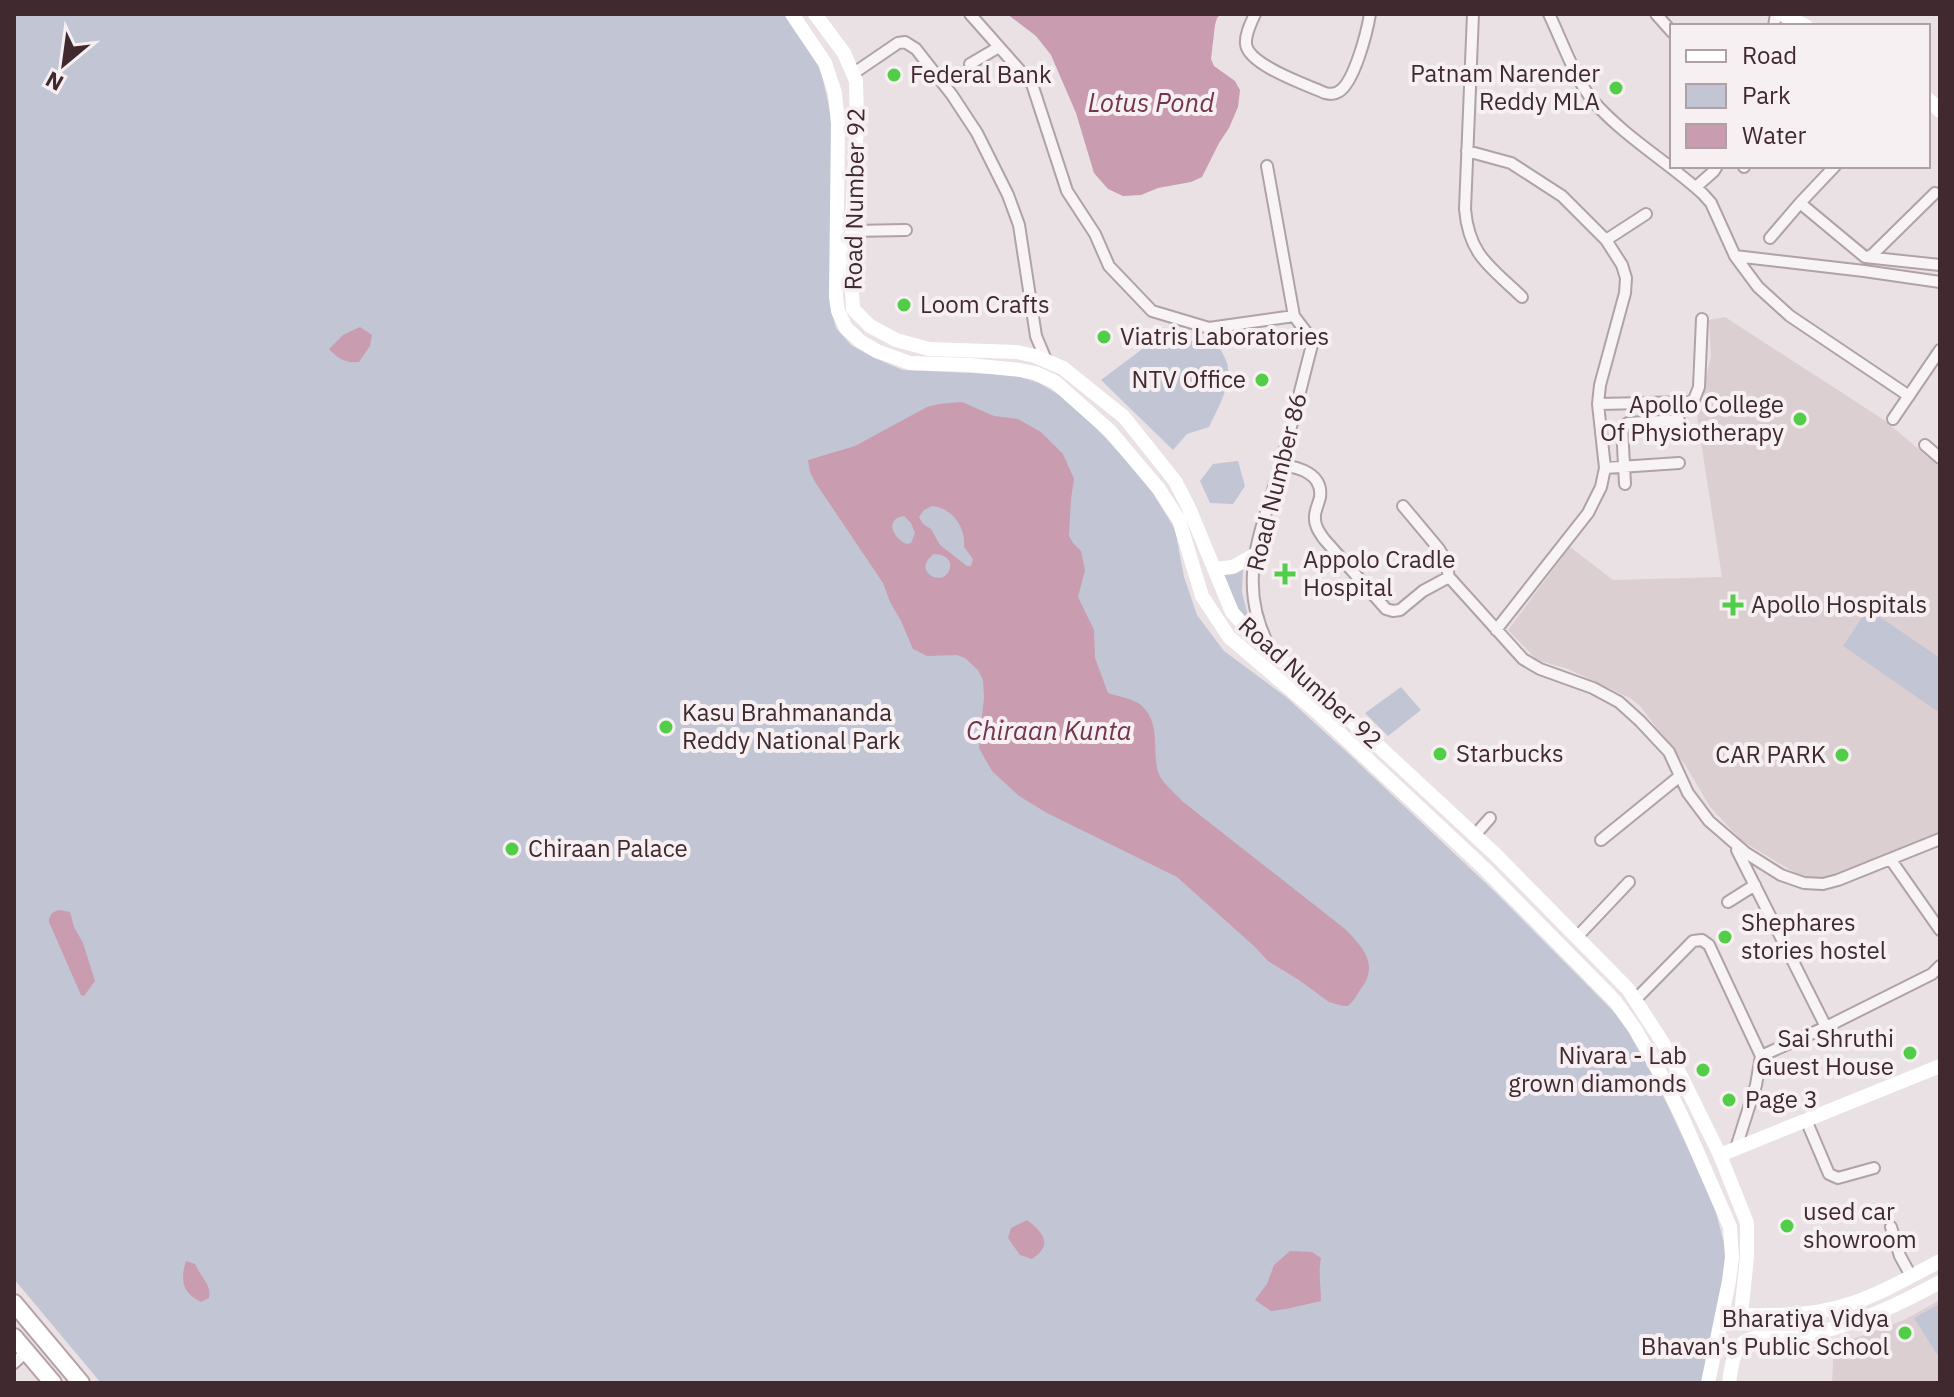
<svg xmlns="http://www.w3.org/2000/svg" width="1954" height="1397" font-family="'IBM Plex Sans',sans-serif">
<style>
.built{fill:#dbcfd2}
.green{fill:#c2c5d3}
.water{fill:#c99caf;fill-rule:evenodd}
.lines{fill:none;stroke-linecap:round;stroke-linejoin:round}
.street-casing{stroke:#b0a2a7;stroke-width:14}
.primary-casing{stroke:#b5a0a7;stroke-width:20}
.street{stroke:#f8f4f5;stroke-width:10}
.secondary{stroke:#fff;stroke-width:14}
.primary{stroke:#fff;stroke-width:16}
.poi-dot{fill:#52cd48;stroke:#f7f0f3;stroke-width:3}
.labels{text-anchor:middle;stroke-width:8;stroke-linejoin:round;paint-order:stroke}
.poi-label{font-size:24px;fill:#412930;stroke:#f7f0f3;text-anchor:start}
.street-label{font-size:24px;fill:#412930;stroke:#f7f0f3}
.water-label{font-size:26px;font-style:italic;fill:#74344c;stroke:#f7f0f3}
</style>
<rect width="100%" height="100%" fill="#e9e1e4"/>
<path class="built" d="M1725 317 1884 420 1940 467V835L1829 878H1804L1742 841 1710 807 1686 766 1640 706 1630 698 1568 669 1537 660 1508 630 1570 547 1613 580 1722 577 1697 416 1711 356 1709 320Z
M1940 1300V1383H1832L1834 1346 1904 1320Z"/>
<path class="green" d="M14 14H784L820 66 831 116V309L836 328 851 345 874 358 903 370 1014 375 1039 383 1061 396 1095 427 1126 460 1152 492 1175 529 1184 577 1197 615 1224 651 1286 697 1351 756 1493 890 1626 1024 1666 1102 1713 1201 1726 1251 1724 1276 1702 1383H101L14 1279Z
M1157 335 1218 345C1221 351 1225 357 1227 363 1233 383 1217 410 1209 427L1187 434 1173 450 1101 380 1141 350Z
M1238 461 1245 486 1233 504 1210 503 1200 481 1213 464Z
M1243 569 1242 592 1250 625 1239 611 1223 575Z
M1868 609 1940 658V713L1843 646Z
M1401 687 1421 710 1388 736 1365 713Z
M1940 1304V1359L1914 1318Z"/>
<path class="water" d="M1007 14H1221L1217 18 1215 25 1211 59 1214 66 1235 81 1240 90 1238 107 1229 128 1219 143 1202 177 1191 182 1158 188 1141 195 1123 196 1108 189 1094 173 1076 113 1051 55 1036 36Z
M360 327 372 335 370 346 359 362C344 363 339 359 329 349L343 335Z
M962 402 994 416 1018 419 1041 432 1063 454 1074 479 1071 499 1069 536 1073 543 1081 551 1085 570 1078 597 1094 630 1095 658 1108 693C1119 697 1133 698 1142 706 1161 724 1152 750 1158 772 1162 783 1174 792 1182 801L1345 929C1363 947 1380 965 1360 990 1356 996 1354 1001 1348 1006H1343L1329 1002 1299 980 1268 961 1255 947 1177 877 1047 813 1019 796 992 771 979 748 984 697 983 680 978 670 965 658 957 655 927 656 913 649 901 621 890 602 883 583 815 482 810 472 808 460 855 446 927 407 939 404ZM932 506C953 508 966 528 964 547L973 559 971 566H967L940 545 931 529 923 524 919 517 924 510ZM904 516 911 523 915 533 911 543 907 544C893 539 884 519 904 516ZM934 554C943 554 954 559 949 571 941 588 911 570 934 554Z
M59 910 70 912 74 927 83 943 95 981 84 996 81 995 49 922C49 915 52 912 59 910Z
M1027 1220C1044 1233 1053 1245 1032 1259L1020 1255 1008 1238 1011 1228Z
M1290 1251 1312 1252 1321 1258C1318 1271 1321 1287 1321 1301L1286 1309 1271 1311 1255 1300 1267 1284 1274 1265Z
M186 1261 195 1264C200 1276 212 1285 209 1298L201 1302C182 1293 180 1280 186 1261Z"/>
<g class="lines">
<defs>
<path id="street" d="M970 14 1032 84 1067 191 1095 234 1109 266 1152 311 1209 328 1294 316
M1255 14C1251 23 1245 34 1246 44 1248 65 1307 85 1325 93 1329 94 1333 95 1338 92 1354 84 1367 32 1370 14
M1473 14 1465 209C1469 256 1491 267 1522 297
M1549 14C1561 39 1577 83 1594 102 1626 138 1668 162 1703 194L1711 203 1735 256 1758 287 1790 316 1909 396
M1656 14 1672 32
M1774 26 1776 14
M970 64 999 47
M854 73 898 43 905 42 916 49 952 95 977 133 1008 195 1019 225 1036 336 1046 360
M1467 151 1511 163 1562 196 1606 240 1622 265 1626 278 1625 293 1600 385 1598 404 1605 468 1601 487 1588 513 1496 630
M1267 166 1294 316 1313 341C1302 383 1292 425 1280 467 1262 530 1235 581 1269 646
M1835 166 1800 203 1865 257 1940 265
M1744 167V166
M1696 187 1714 171 1717 166
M851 231 906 230
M1770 238 1800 203
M1606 240 1646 214
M1735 256 1864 271 1940 282
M1868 257 1873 254 1935 193
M1598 404 1693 402 1699 387 1702 319
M1893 419 1940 350
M1925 445 1940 458
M1281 465C1299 467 1323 474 1320 497 1319 503 1315 510 1315 516 1314 525 1319 532 1324 539L1386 609 1393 611 1400 610 1423 591 1449 577 1523 659 1540 669 1593 688 1619 702 1640 721 1669 752 1688 793 1709 821 1746 853 1781 875 1804 883 1823 884 1838 880 1940 839
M1605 468 1679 463
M1625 484 1622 427 1628 423 1679 420
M1403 506 1439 549 1445 559 1449 577
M1475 835 1490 818
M1601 840 1680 776
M1737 850 1826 1027
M1891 860 1940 930
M1728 902 1755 885
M1577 937 1629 882
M1636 999 1693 941 1702 940 1709 945 1761 1056 1756 1085 1736 1148
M1761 1056 1826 1027 1932 974 1940 966
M1806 1120 1829 1174 1838 1178 1874 1168
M1891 1227 1900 1256 1911 1276
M14 1363 26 1352"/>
<path id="primary" d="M14 1303 81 1383
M14 1337 53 1383"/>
</defs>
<use href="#street" class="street-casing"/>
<use href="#primary" class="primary-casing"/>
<use href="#street" class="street"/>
<path class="secondary" d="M792 14 825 63 835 93 838 124 836 297 838 311 846 328 860 341 877 351 910 363 970 365 1020 370 1035 373 1055 382 1110 431 1159 489 1179 520 1202 596 1229 637 1317 712 1484 868 1615 1001 1635 1029 1665 1082 1683 1119 1730 1227 1732 1257 1729 1281 1708 1383
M815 14 844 53 856 81 857 124 850 260 853 309 870 326 896 340 929 349 1017 352 1035 356 1063 368 1124 417 1175 481 1189 508 1232 612 1254 637 1329 700 1496 855 1628 989 1663 1043 1681 1076 1720 1155 1747 1223V1257L1741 1315
M1781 14 1806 26
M1928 99 1940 111
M1214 569 1233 567 1254 555
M1720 1155 1940 1066
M1735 1314C1747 1316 1760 1315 1772 1315 1843 1316 1880 1293 1940 1261
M1729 1383C1731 1370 1732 1352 1743 1343 1753 1333 1783 1340 1797 1337 1851 1327 1892 1308 1940 1282"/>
<use href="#primary" class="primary"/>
</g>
<g class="poi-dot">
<circle cx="894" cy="75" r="8"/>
<circle cx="1616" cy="88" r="8"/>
<circle cx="904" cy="305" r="8"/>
<circle cx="1104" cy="337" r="8"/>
<circle cx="1262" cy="380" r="8"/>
<circle cx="1800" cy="419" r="8"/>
<path d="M1281 562h8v8h8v8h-8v8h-8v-8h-8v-8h8z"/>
<path d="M1729 593h8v8h8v8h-8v8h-8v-8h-8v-8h8z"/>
<circle cx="666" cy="727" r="8"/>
<circle cx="1440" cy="754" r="8"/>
<circle cx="1842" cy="755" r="8"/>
<circle cx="512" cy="849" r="8"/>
<circle cx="1725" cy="937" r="8"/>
<circle cx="1910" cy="1053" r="8"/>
<circle cx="1703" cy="1070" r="8"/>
<circle cx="1729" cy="1100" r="8"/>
<circle cx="1787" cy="1226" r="8"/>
<circle cx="1905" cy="1333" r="8"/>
</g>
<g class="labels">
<g class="poi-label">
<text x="1600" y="82" text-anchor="end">Patnam Narender<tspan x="1600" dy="28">Reddy MLA</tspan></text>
<text x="910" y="83">Federal Bank</text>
<text x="920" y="313">Loom Crafts</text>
<text x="1120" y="345">Viatris Laboratories</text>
<text x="1246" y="388" text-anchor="end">NTV Office</text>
<text x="1784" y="413" text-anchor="end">Apollo College<tspan x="1784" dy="28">Of Physiotherapy</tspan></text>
<text x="1303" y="568">Appolo Cradle<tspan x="1303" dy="28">Hospital</tspan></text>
<text x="1751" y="613">Apollo Hospitals</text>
<text x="682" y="721">Kasu Brahmananda<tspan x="682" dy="28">Reddy National Park</tspan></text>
<text x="1456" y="762">Starbucks</text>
<text x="1826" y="763" text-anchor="end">CAR PARK</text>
<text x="528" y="857">Chiraan Palace</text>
<text x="1741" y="931">Shephares<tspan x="1741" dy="28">stories hostel</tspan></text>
<text x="1894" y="1047" text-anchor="end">Sai Shruthi<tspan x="1894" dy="28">Guest House</tspan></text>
<text x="1687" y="1064" text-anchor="end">Nivara - Lab<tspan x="1687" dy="28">grown diamonds</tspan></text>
<text x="1745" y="1108">Page 3</text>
<text x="1803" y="1220">used car<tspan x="1803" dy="28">showroom</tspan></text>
<text x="1889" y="1327" text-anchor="end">Bharatiya Vidya<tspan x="1889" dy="28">Bhavan's Public School</tspan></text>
</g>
<g class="street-label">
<text transform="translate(855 199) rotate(-89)" y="8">Road Number 92</text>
<text transform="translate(1277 482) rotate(-76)" y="8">Road Number 86</text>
<text transform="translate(1310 683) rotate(42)" y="8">Road Number 92</text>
</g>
<g class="water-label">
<text x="1151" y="112">Lotus Pond</text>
<text x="1049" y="740">Chiraan Kunta</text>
</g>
</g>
<rect width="1954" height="1397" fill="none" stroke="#412930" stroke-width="32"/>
<rect x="1670" y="24" width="260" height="144" fill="#f7f0f3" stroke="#aea0a5" stroke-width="2"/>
<rect x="1686" y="50" width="40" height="12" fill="#ffffff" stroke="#aea0a5" stroke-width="2"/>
<text x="1742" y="64" font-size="24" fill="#412930">Road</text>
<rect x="1686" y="84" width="40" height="24" fill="#c2c5d3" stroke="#aea0a5" stroke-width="2"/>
<text x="1742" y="104" font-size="24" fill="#412930">Park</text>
<rect x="1686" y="124" width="40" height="24" fill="#c99caf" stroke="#aea0a5" stroke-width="2"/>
<text x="1742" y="144" font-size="24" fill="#412930">Water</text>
<g transform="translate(64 64) rotate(209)" stroke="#f7f0f3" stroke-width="6" paint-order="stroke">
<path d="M0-6L14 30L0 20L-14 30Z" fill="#412930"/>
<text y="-12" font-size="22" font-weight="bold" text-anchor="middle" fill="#412930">N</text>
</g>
</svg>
